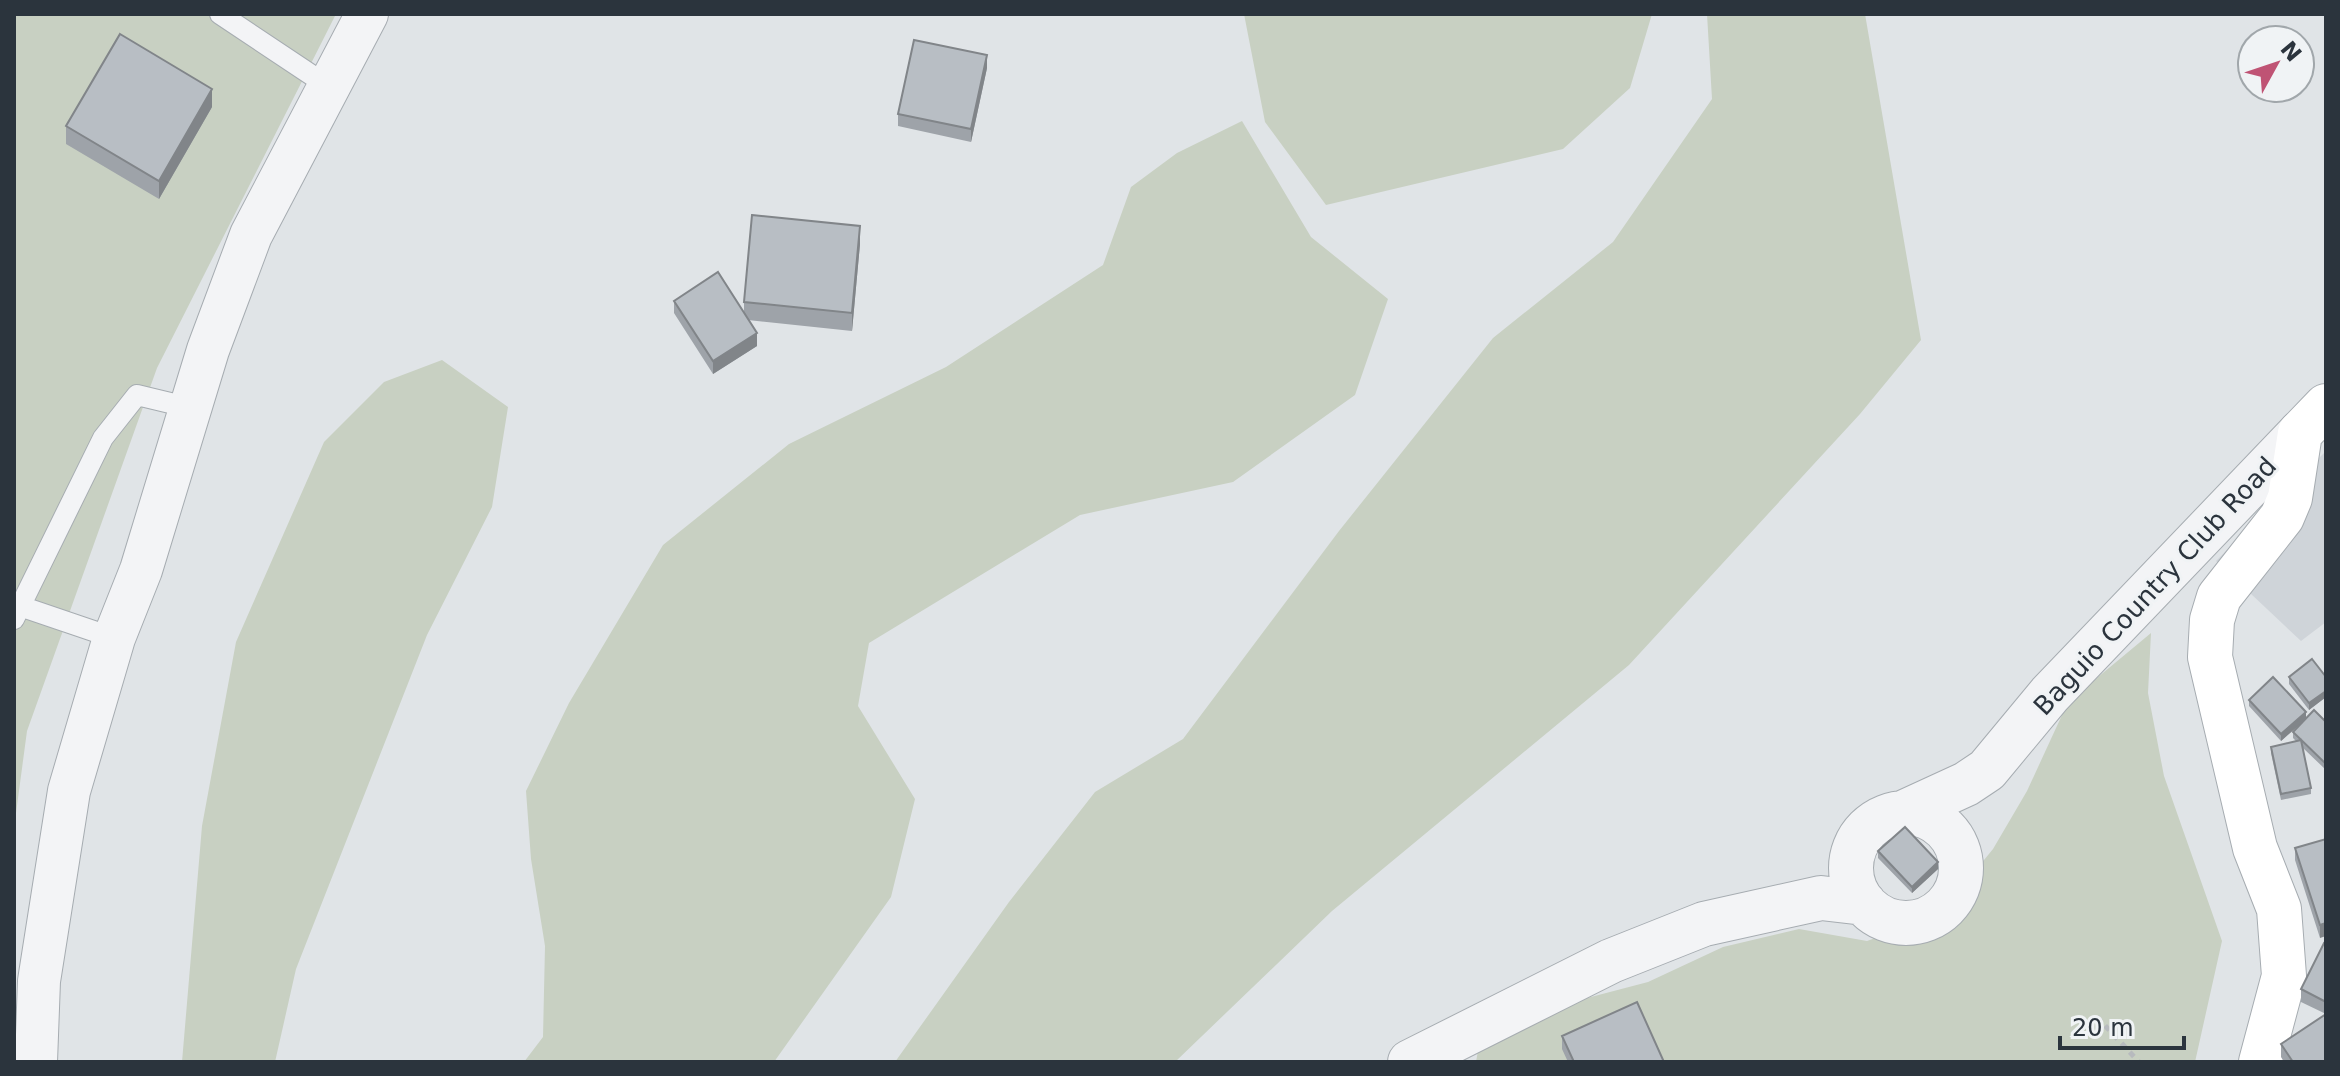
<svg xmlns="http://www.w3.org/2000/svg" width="2340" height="1076" font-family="'DejaVu Sans',sans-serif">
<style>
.built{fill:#cfd4d9}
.green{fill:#c8d0c2}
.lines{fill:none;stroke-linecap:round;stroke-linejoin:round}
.service-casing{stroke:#a6acb1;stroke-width:22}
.minor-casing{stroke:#a6acb1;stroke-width:44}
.tertiary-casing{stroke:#a6acb1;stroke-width:46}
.secondary-casing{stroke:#a6acb1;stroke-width:46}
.path{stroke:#b7babe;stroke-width:5;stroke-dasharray:6 6;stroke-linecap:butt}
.service{stroke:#f3f4f6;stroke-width:20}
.minor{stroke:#f3f4f6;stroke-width:42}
.tertiary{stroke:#f3f4f6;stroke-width:44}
.secondary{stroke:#fff;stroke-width:44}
.wall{fill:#9ea3a9}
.shaded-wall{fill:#818589}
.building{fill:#b8bec4;stroke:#818589;stroke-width:2}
.labels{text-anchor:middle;stroke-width:6;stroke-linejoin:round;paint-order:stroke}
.street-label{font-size:26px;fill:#2b343d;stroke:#f0f3f5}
</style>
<rect width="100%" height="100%" fill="#e0e4e7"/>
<path class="built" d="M2326 451V622L2301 641 2216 561Z"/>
<path class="green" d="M14 14H336L157 368 27 731 14 828Z
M1244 14H1652L1630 88 1563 149 1326 205 1265 122Z
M1707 14H1865L1921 340 1860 414 1629 665 1332 911 1175 1062H895L1009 902 1095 792 1183 739 1339 531 1493 338 1613 242 1712 99Z
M1242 121 1311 237 1388 299 1355 395 1233 482 1080 515 869 643 858 706 915 799 891 897 774 1062H524L543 1037 545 946 531 859 526 791 569 703 663 545 789 444 946 367 1103 265 1131 187 1177 153Z
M442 360 508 407 492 507 427 635 296 969 275 1062H182L202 826 236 642 324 442 384 382Z
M2151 633 2148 693 2164 776 2222 941 2195 1062H1476L1479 1045 1568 1003 1648 982 1723 947 1799 929 1867 941 1939 915 1993 849 2027 791 2068 702Z"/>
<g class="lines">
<defs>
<path id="service" d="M220 14 328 86
M14 604 114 638
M14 619 103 438 137 395 191 408"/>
<path id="minor" d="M36 1062 39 981 69 791 114 638 141 570 208 350 251 235 367 14"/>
<path id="tertiary" d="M1905 812 1966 784 1987 770 2050 694 2300 433
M1851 868a55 55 0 1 1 110 0a55 55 0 1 1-110 0Z
M1410 1062 1611 961 1704 924 1821 898 1864 903"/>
<path id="secondary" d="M2261 1062 2284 976 2279 909 2255 848 2210 657 2212 620 2219 597 2282 517 2290 498 2300 433 2326 406"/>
</defs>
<use href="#service" class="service-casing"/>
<use href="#minor" class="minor-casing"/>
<use href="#tertiary" class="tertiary-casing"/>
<use href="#secondary" class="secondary-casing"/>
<path class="path" d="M2097 1017 2139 1062"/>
<use href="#service" class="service"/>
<use href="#minor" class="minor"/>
<use href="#tertiary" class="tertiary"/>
<use href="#secondary" class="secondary"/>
</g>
<path class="wall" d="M987 68 971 142 898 126V114Z
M212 107 159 199 66 144V126Z
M860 244 852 331 748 320 757 346 713 374 674 313V301L744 313V302Z
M2289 677H2326V697L2309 710 2289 684Z
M2249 700 2306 719 2281 741 2249 706Z
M2326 722V770L2303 748 2311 788V794L2281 800 2271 753V747L2296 741 2293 738V732Z
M2326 839 2320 938 2295 860V848Z
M1878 851 1938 869 1912 893 1878 858Z
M2326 944V1062H2284L2281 1057V1044L2326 1014 2301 1002V989Z
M1562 1036 1664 1062H1568L1562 1049Z"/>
<path class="shaded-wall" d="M987 55V68L971 142V129Z
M212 89V107L159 199V181Z
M860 226V244L852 331V313Z
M757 333V346L713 374V361Z
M2326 691V697L2309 710V703Z
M2306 712V719L2281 741V734Z
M1938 862V869L1912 893V887Z
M2326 923V936L2320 938V925Z"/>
<path class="building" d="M120 34 212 89 159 181 66 126Z
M914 40 987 55 971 129 898 114Z
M752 215 860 226 852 313 744 302Z
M718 272 757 333 713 361 674 301Z
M2312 659 2326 677V691L2309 703 2289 677Z
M2273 677 2306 712 2281 734 2249 700Z
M2314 710 2326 722V764L2293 732Z
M2301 740 2311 788 2281 794 2271 747Z
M1905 827 1938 862 1912 887 1878 851Z
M2326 839V923L2320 925 2295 848Z
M2324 943 2326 944V1002L2301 989Z
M1637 1002 1664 1062H1574L1562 1036Z
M2326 1014V1062H2293L2281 1044Z"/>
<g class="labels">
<g class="street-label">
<text transform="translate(2155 586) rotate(-47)" y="9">Baguio Country Club Road</text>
</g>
</g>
<rect width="2340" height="1076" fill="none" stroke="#2b343d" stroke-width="32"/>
<g transform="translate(2276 64) rotate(50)"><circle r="38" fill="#f0f3f5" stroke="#a1a7ab" stroke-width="2"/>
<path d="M0-6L14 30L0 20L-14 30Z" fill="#bf5374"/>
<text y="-12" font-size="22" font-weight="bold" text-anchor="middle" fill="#2b343d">N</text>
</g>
<path d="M2060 1036v12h124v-12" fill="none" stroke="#2b343d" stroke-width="4"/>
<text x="2072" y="1036" font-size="24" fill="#2b343d" stroke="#f0f3f5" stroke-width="6" paint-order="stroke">20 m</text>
</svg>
